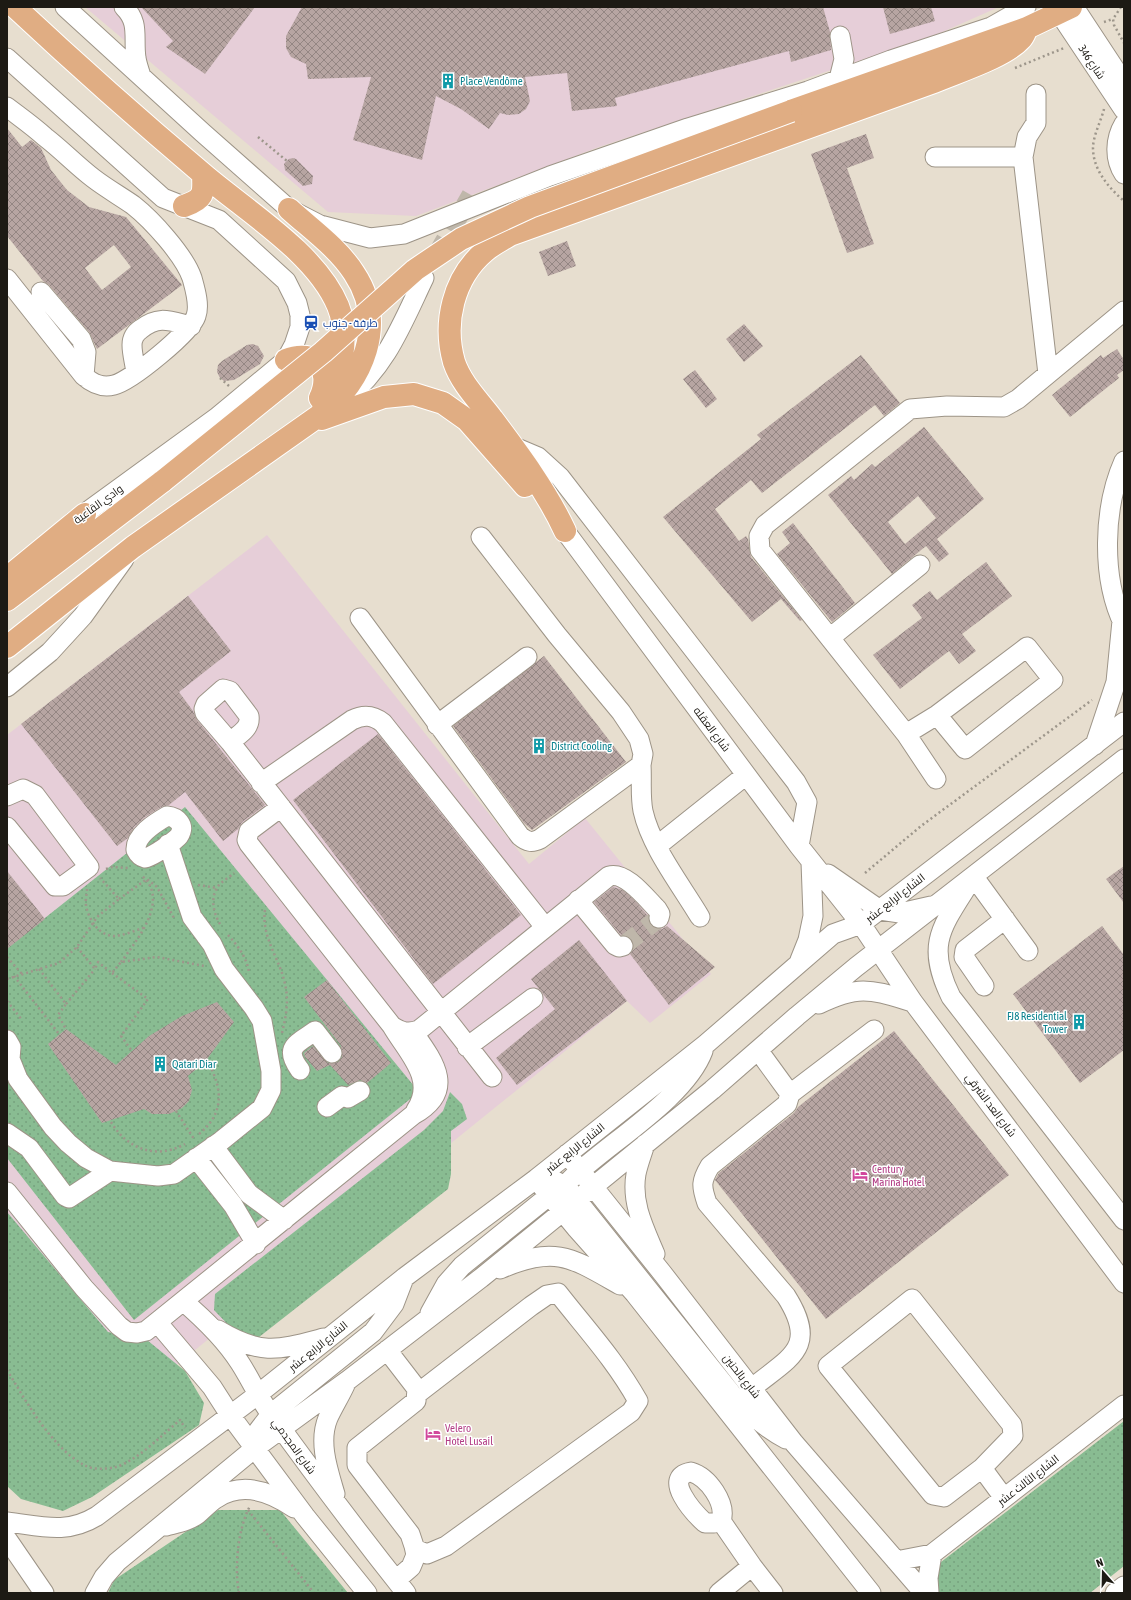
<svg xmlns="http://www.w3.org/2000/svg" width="1131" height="1600" font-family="'Asap Condensed',Cairo,sans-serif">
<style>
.commercial{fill:#e6ced8}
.green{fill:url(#green-dots)}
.building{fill:url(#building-cross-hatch);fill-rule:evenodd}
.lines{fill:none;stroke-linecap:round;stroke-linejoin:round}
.minor-tunnel{stroke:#bfb7aa;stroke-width:19;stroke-dasharray:19 10;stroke-linecap:butt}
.minor-casing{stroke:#9d9487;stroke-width:21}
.major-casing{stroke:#fff;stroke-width:24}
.path{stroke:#9d968b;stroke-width:2.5;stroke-dasharray:2 3;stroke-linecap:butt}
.minor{stroke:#fff;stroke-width:19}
.major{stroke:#e0ad83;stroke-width:22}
.major-bridge-casing{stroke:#fff;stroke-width:24;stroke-linecap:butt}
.major-bridge{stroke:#e0ad83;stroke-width:22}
.labels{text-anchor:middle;stroke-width:3;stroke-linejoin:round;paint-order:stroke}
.street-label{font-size:11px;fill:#1d1a14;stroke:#fff}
.culture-label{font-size:11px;fill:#0d838f;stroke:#fff;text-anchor:start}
.transit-label{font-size:11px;fill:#164399;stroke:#fff;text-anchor:start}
.hotel-label{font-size:11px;fill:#b23c85;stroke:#fff;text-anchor:start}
</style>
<defs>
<pattern id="green-dots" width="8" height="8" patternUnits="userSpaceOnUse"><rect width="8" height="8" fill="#89bc92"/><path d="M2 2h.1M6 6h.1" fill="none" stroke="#76a17d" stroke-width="1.8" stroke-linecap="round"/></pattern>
<pattern id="building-cross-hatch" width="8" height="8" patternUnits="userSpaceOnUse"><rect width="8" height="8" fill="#b7a5a2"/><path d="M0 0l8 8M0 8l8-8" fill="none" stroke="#948683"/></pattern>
</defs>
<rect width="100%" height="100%" fill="#e7decf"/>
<path class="commercial" d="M85 7H999L931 37 599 147 416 216 328 212Z
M267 535 529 864 585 818 711 974 650 1023 627 1001 143 1392 7 1215V735Z"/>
<path class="green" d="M185 807 419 1092 134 1320 7 1158V948Z
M450 1092 462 1104 467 1119 451 1131V1174L448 1189 254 1341 237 1334 214 1310 215 1294 424 1130 443 1111Z
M7 1212 108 1332 147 1340 185 1371 204 1403 199 1425 92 1497 63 1511 21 1499 7 1486Z
M1124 1421V1566L1090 1593H937L936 1574 941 1562Z
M218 1510H280L348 1593H108L114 1580Z"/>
<path class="building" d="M141 7H255L205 74 166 47 173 41Z
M302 7H823L830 32 831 50 791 62 789 51 615 98 617 106 572 111 567 73 525 77 530 101 526 109 519 114 508 115 500 113 489 129 461 109 436 96 422 160 353 140 371 77 308 79 306 64 291 57 286 48V36Z
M883 7H931L935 21 890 34Z
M7 128 22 147 31 140 41 148 51 170 67 190 89 207 126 217 182 285 97 349 89 332 49 285 43 281 7 236ZM114 245 131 267 102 290 85 268Z
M866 134 874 158 847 168 874 244 847 253 811 154Z
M293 158 296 159 313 176 312 184 303 186 285 170 284 164 289 159Z
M567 241 576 266 548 276 539 252Z
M744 324 763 346 744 362 726 339Z
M253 344 258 346 264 356 260 364 234 380 224 381 220 378 217 372 218 365 222 361 247 345Z
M1117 349 1124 360V370L1117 375 1119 378 1070 417 1052 395 1101 355 1103 358Z
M861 355 900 403 884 416 875 405 762 493 751 480 715 509 739 541 746 536 748 539 751 557 802 620 800 621 781 599 752 622 663 517 761 439 757 435Z
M695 370 717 399 706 408 683 379Z
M924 427 984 499 937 539 949 554 939 562 926 546 892 574 828 495 851 476 854 480 872 464 875 467ZM918 496 936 518 905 544 888 522Z
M793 523 855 603 832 622 777 554 790 543 782 532Z
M986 562 1012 596 962 634 976 651 959 664 949 651 900 689 873 655 922 618 912 605 930 591 937 600Z
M188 596 231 651 179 692 193 711 197 720 265 805 242 822 238 829 223 841 185 792 169 805 161 807 145 817 134 827 128 838 117 846 21 724Z
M544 656 626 762 532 830 524 823 453 726Z
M378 734 521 915 433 984 293 800Z
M1124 866V903L1106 879Z
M7 871 45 919 7 949Z
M613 887 623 890 634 900 648 916 649 921 652 926 662 929 667 926 715 967 669 1005 630 954 634 949 631 939 621 935 594 902Z
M1102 926 1124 955V1050L1080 1083 1013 994Z
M579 940 627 1001 517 1085 496 1058 555 1009 531 979Z
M327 980 391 1063 367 1083 360 1080 348 1085 330 1065 317 1071 305 1057 304 1053 313 1046 328 1063 338 1062 342 1057 341 1046 304 997Z
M217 1002 234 1022 205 1062 188 1076 192 1090 189 1101 182 1108 169 1114H152L144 1109 102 1123 48 1044 66 1029 116 1065 149 1036 182 1016Z
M894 1031 1009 1175 826 1319 715 1180 719 1173 794 1113 798 1107Z"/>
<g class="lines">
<path class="minor-tunnel" d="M436 256 471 195
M623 946 659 918"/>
<defs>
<path id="minor" d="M65 7 203 133 289 209 320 225 370 238 404 234 550 176 688 128 808 91 891 60 991 27 1026 7
M124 7C140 23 133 37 136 58 137 64 139 70 141 76
M1074 7 1124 83
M1060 14 1124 110
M7 58 163 198 219 220 286 281 297 303 300 315V327L294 345 286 360 216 418 73 522
M839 79 844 59 840 36
M1036 94V123L1027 137 1023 157 1048 374
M7 107C20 117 33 126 45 137 62 150 76 165 93 178 106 188 120 196 133 205 152 220 184 255 192 278 195 289 200 305 196 316 191 332 131 381 114 385 102 388 93 384 84 376L7 279
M1124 124C1115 139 1114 159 1124 174
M935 157H1023
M41 292 81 339 86 352 84 376
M136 373C135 364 132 354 132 345 132 338 135 333 141 329 159 315 170 321 191 326
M344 401C387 365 401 326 424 278
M512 446 538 457 560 477 796 782 807 802 799 846
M1124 461C1103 508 1101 578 1124 625
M565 531 799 846 861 924 913 1002 1124 1283
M360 618 520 836C527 842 532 843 540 839L641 765 643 754 639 739 621 712 557 635 481 537
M831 637 920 565
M7 687 50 652 83 616 124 559
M223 689 230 691 249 716C251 729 238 735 230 742L205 713 204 709 206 704Z
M437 725 527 657
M906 734 937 715 1027 647 1053 680 965 749 937 715
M230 742 492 1077
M1095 745 1116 682 1122 621
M641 765C642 780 640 796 643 811 651 847 681 885 700 917
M936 779 906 734 760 550 759 536 765 525 910 409 947 406 1004 407 1018 399 1124 311
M261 783 352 720C364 714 373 715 383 723L545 927
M7 796 23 789 35 795 89 867 63 886H55L7 827
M281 807 249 831 247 840 249 844 392 1026C401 1032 408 1034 419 1030L609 876C626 871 646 898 657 909L660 914 659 918
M167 816C177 817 186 825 179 836 176 840 151 858 145 858 141 857 138 854 136 850 135 835 155 823 167 816Z
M657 846 746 775
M828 874 880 910 900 913 931 906
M974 877 1028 951
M968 885C940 929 926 946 951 997L1124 1220
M578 900 615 945 619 947 623 946
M800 960 808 940 813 916 811 862
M984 986 964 957 965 950 1005 919
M819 1004C860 984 872 990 913 1002
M392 1026C407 1052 437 1079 416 1110
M7 1040 11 1047 10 1059 18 1079 53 1127 68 1143 86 1158 110 1171 158 1176 174 1174 221 1141 262 1108 271 1090V1071L262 1021 254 1008 224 969 212 944 192 917 168 844
M467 1047 533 998
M300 1070C283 1047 297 1044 315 1031L332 1053
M790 1094 874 1030
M327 1107 342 1096 348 1098 360 1091
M7 1133 29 1148 65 1196 69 1198 110 1171
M645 1144C642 1154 638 1164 636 1174 631 1203 644 1228 655 1254
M213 1146 249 1194 284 1220
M567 1154 663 1274 794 1443 924 1593
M196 1158 233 1205 256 1244
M536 1179 577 1229 635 1294 871 1593
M536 1179C549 1178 558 1180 568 1189L731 1393C748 1412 763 1427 786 1439
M570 1180C608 1143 685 1099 703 1051
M7 1192 84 1288 119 1326 127 1332 137 1333 146 1331 413 1115C456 1091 435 1063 413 1032
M500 1269C555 1245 571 1257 620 1285
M183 1301C205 1320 225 1339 240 1363 251 1380 258 1397 270 1413 314 1474 359 1534 406 1593
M430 1313 446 1284 462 1266 560 1187
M157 1322 212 1387 230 1415 305 1516 367 1593
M218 1330C261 1356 278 1350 324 1338
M387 1350 417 1389 416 1401 357 1448V1465L410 1534 414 1546 416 1555 411 1567 396 1580
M752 1388C790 1357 819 1348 786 1296L707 1203C701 1186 701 1181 710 1166L787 1104 790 1094 758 1050
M255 1448 258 1431 271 1414 373 1332 394 1304 404 1278
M982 1468 1013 1436 1012 1425 912 1299 828 1366 933 1495 944 1497 982 1468 1004 1498
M691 1472C708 1477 727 1503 721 1521L714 1523H705C694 1513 661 1477 691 1472Z
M335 1494C328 1470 318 1442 328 1418 333 1407 340 1396 345 1385
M721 1521 752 1566 773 1593
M7 1522C41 1526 66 1535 97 1516L257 1395 405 1277 536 1179 706 1044 833 934 861 924 1124 722
M166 1526C177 1523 189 1521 198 1514 204 1509 210 1502 217 1498 243 1481 271 1492 294 1508
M7 1539 44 1593
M415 1549 427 1554 446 1546 631 1412 638 1401C615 1360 587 1330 558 1293L547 1295 531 1306 417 1394
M896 1561 932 1554 1124 1405
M95 1593 104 1577 117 1562 255 1448 347 1381 481 1278 712 1090 797 1016 856 967 1124 759
M719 1593 752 1566
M929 1593 928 1578 932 1554
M1115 1593 1124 1586"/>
<path id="major" d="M15 7C76 64 139 120 203 174 246 211 316 253 338 306 351 339 340 376 323 404
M791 111 1027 28 1071 7
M184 206C204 199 204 194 203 175
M286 360C316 348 333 370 320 398
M322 419 384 397 414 394 443 403 467 420 525 486
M565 531C546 490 518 453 491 417 478 400 461 383 454 362 443 323 453 278 485 251 492 245 502 240 510 235L934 82C957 72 1005 57 1021 39 1024 36 1025 32 1027 28
M7 578 85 514
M7 600 163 481
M7 647 133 547 320 415C363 381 388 324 354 273 338 248 311 229 289 209"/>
</defs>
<use href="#minor" class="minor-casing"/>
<use href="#major" class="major-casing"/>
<path class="path" d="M1121 7 1113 19 1114 25 1124 43
M1104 22 1113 19
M1015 68 1064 48
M1104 109C1101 121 1093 136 1093 148 1093 170 1109 188 1124 201
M258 137 287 161
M220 378 229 386
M106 869 112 867 128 868
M865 873 921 826 1092 700
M198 885 217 888
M87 889C87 894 85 900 86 905 88 918 98 935 113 936 122 936 134 931 143 928
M119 899 147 879 157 887 174 918
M265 910C261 937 280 959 285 984 289 1001 286 1017 282 1033
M220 924C214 914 210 899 217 888 220 882 230 877 234 873
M228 935C238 946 248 959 249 974
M77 947 95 969 98 962 112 973 121 962 157 957 204 966
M7 957 22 974
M121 962C137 940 171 899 141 875
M39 969 66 1004 58 1015 66 1029
M112 973 148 999 121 1036 132 1051
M14 976 59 1034
M7 979 59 963 77 947 97 917 119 899 100 878
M7 1001 22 1020
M66 1004 95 969
M176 1111 194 1139
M111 1122C127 1149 156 1160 185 1144
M199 1134C226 1112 222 1087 207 1060
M7 1370C26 1401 52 1449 86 1466 94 1470 107 1469 116 1467 138 1460 162 1435 180 1420L185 1428
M248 1510 314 1593
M239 1593C234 1568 238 1528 250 1506"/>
<use href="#minor" class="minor"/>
<use href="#major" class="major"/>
<defs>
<path id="major-bridge" d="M163 481 323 352 415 270 461 239 530 207 791 111"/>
</defs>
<use href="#major-bridge" class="major-bridge-casing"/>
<use href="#major-bridge" class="major-bridge"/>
</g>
<defs>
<symbol id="building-bare" viewBox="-9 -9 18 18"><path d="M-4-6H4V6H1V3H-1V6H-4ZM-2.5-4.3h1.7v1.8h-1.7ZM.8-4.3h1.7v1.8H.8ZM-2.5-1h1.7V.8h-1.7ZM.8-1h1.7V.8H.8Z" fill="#0f9aa8" stroke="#fff" stroke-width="2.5" paint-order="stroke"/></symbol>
<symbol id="station-bare" viewBox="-9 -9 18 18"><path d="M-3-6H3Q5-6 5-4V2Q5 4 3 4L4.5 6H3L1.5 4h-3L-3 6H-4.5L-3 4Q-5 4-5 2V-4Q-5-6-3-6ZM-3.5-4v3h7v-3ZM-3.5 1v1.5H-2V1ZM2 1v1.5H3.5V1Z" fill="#1a4fb4" stroke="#fff" stroke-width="2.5" paint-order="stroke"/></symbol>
<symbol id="hotel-bare" viewBox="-9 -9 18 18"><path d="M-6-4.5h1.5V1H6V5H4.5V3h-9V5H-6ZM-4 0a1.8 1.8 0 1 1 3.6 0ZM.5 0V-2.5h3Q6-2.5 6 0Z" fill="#d1479c" stroke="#fff" stroke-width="2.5" paint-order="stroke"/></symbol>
</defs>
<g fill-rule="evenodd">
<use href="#building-bare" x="437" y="70" width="22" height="22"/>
<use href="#station-bare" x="300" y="312" width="22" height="22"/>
<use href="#building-bare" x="528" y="735" width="22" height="22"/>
<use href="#building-bare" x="1068" y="1011" width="22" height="22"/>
<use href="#building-bare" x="149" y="1053" width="22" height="22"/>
<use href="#hotel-bare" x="849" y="1164" width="22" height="22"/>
<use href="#hotel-bare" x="422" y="1423" width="22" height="22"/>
</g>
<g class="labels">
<g class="street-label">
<text transform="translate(1092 62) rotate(56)" y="4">شارع 346</text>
<text transform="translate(98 504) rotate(-36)" y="4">وادي القاعية</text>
<text transform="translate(712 729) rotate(53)" y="4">شارع العقله</text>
<text transform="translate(895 898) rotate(-38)" y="4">الشارع الرابع عشر</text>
<text transform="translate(991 1105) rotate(53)" y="4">شارع العد الشرقي</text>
<text transform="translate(575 1148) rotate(-39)" y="4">الشارع الرابع عشر</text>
<text transform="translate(318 1346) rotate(-39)" y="4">الشارع الرابع عشر</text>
<text transform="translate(742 1376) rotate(52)" y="4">شارع بالحنين</text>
<text transform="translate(294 1446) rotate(54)" y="4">شارع المجدمي</text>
<text transform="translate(1028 1480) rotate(-38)" y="4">الشارع الثالث عشر</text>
</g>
<g class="culture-label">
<text x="460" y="85">Place Vendôme</text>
<text x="551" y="750">District Cooling</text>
<text x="1067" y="1020" text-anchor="end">FJ8 Residential<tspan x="1067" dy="13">Tower</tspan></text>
<text x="172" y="1068">Qatari Diar</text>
</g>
<g class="transit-label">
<text x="323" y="327">طرفة - جنوب</text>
</g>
<g class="hotel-label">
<text x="872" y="1173">Century<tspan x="872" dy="13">Marina Hotel</tspan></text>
<text x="445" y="1432">Velero<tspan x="445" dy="13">Hotel Lusail</tspan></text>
</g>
</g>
<rect width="1131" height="1600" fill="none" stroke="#1d1a14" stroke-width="16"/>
<g transform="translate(1103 1572) rotate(340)" stroke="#ffffff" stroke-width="3" paint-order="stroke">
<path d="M0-3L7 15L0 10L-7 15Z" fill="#1d1a14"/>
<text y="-6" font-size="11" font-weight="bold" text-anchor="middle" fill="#1d1a14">N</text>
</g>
</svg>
